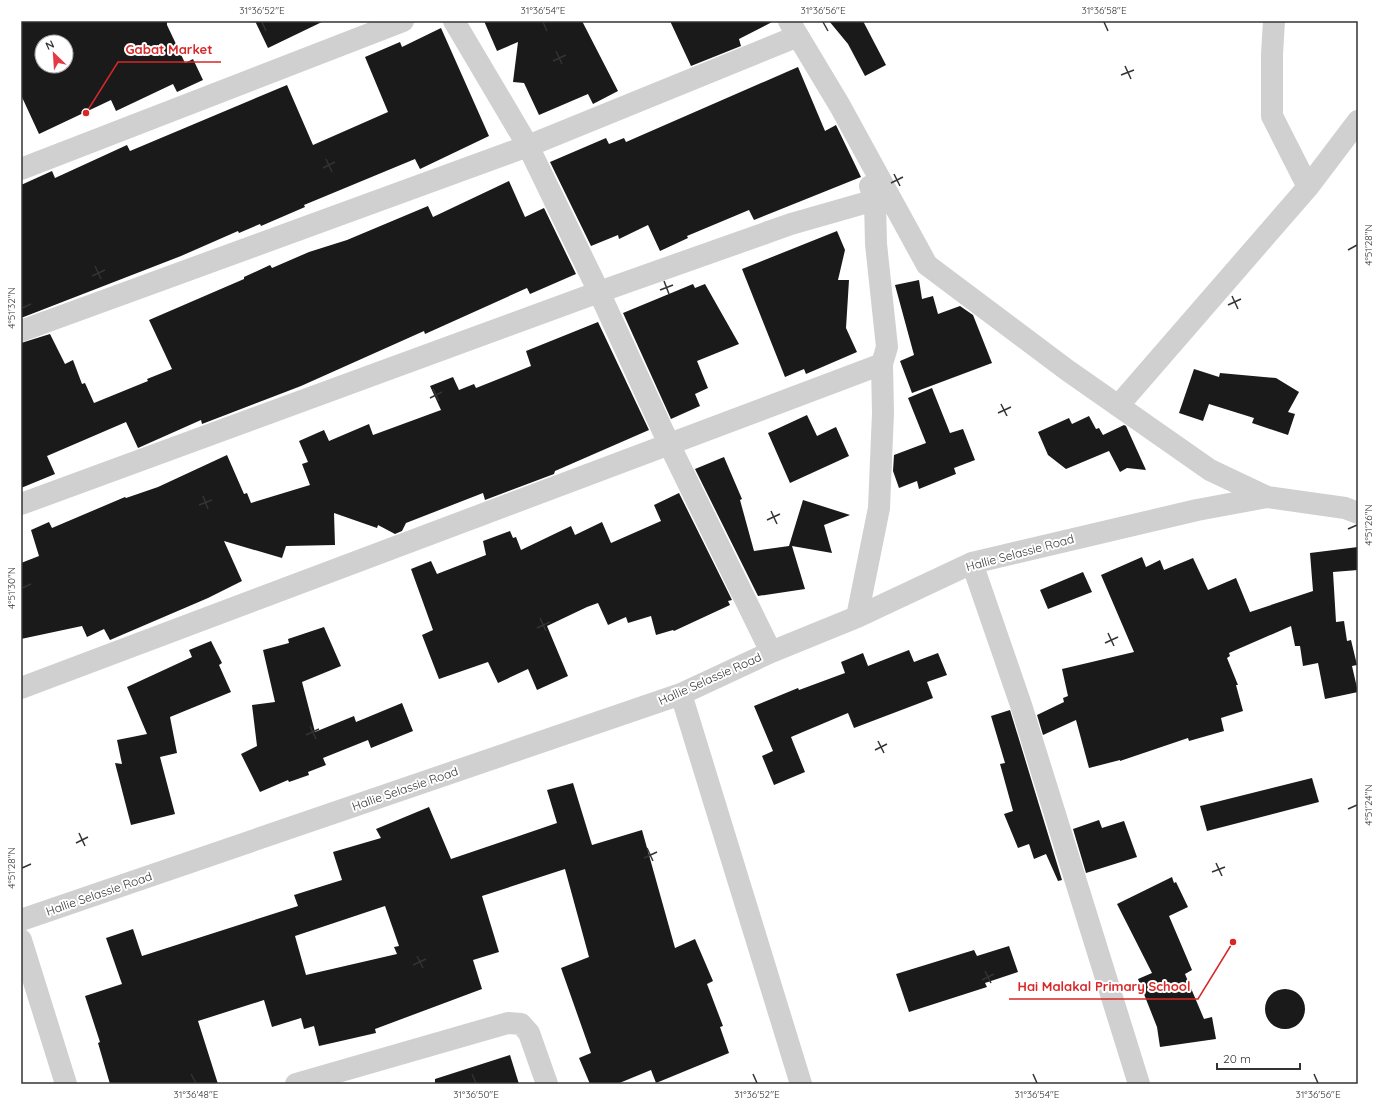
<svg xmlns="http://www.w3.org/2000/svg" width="1379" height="1105" font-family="Quicksand,sans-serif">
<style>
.building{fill:#1a1a1a;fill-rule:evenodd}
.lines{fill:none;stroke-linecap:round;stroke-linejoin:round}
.minor{stroke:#d0d0d0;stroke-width:22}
.ticks{fill:none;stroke:#333;stroke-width:1.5}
.labels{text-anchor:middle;stroke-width:4;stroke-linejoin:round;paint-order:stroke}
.street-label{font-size:12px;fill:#333;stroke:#fff}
.leader{fill:none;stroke:#d62828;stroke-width:1.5}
.callout-dot{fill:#d62828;stroke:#fff;stroke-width:1.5}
.callout-label{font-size:13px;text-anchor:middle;font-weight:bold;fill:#d62828;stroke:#fff;stroke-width:4;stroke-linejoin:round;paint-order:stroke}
.neatline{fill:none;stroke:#333;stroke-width:1.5}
.ticks-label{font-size:10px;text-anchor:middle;fill:#333}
</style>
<rect width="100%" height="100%" fill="#fff"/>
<path class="building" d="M21 21H167V25L185 63 193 59 203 80 177 92 173 84 116 111 111 100 39 134 21 95ZM42 42H66V66H42Z
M255 21H324L268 48Z
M484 21H582L618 91 593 104 588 94 539 115 524 83 513 82 518 42 497 51Z
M670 21H774L739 39 741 46 691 66Z
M829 21H863L886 65 865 76 848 44Z
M441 28 489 136 420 169 415 159 304 205 305 207 261 226 260 224 239 233 238 231 181 256 21 318V185L52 171 55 178 127 145 130 151 287 85 313 145 388 112 365 57 400 42 402 47Z
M798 67 825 131 836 125 861 177 754 220 749 210 687 236 688 238 660 251 648 225 619 239 618 235 591 246 550 162 606 138 609 144 624 138 626 142Z
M509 181 525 217 544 208 576 274 530 294 527 288 425 334 424 331 301 386 202 424 201 420 138 448 126 422 47 456 55 474 21 488V343L50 334 65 364 73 360 82 384 85 383 94 403 148 381 147 379 172 369 149 320 244 279V277L270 265 272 268 309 252 347 240 428 206 433 217Z
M837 231 845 250 838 280H849L846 328 857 352 806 374 804 369 785 377 742 269Z
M919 280 922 299 933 296 938 314 960 306 973 315 992 363 912 393 900 361 914 355 895 285Z
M693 284 695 288 705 284 739 344 697 361 708 388 695 394 700 406 671 419 623 313Z
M598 322 649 430 555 471 554 474 485 500 483 493 406 523 402 531 395 534 378 525 377 528 334 513 335 545 286 546 282 558 224 541 242 581 208 598 110 640 104 629 87 637 82 626 21 639V563L39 556 31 530 49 522 52 528 125 497 126 498 158 487 227 455 244 494 247 493 251 503 310 485 302 464 308 462 299 441 324 430 329 441 369 424 373 435 441 410 430 386 453 377 459 390 474 384 476 388 531 366 526 351Z
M1194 369 1219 377 1220 373 1276 378 1299 392 1288 412 1295 414 1288 435 1252 423 1254 418 1209 404 1203 421 1179 413Z
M932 388 950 433 963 429 975 460 954 468 956 474 919 489 917 481 899 488 893 471 894 455 926 443 908 398Z
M807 415 817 436 836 427 849 456 790 483 768 433Z
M1089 416 1096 429 1099 428 1103 435 1124 425 1126 426 1146 470 1127 468 1120 472 1109 451 1066 469 1048 455 1038 432 1069 418 1072 424Z
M724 457 742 499 740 500 754 551 789 546 803 500 850 515 824 525 832 553 792 546 805 589 758 596 695 469Z
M679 493 732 600 728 601 730 605 674 631 673 630 656 635 651 616 628 623 626 617 608 625 598 603 587 607 547 626 568 676 537 690 528 669 498 683 488 662 439 679 422 635 433 630 411 569 431 561 437 574 486 555 483 541 510 531 513 538 516 537 521 550 571 526 575 535 602 522 611 543 661 521 654 505Z
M1358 547V570L1333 572 1336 622 1344 621 1347 641 1351 640 1357 665 1352 666 1358 692 1325 699 1318 663 1303 666 1300 646H1295L1291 626 1229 653 1230 656 1227 658 1238 685H1236L1243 711 1221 718 1224 731 1189 741 1188 738 1120 761V760L1089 768 1076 720 1043 735 1037 715 1064 702 1063 698 1068 696 1062 669 1134 652 1101 575 1142 557 1146 567 1160 560 1164 570 1193 558 1208 590 1236 578 1250 612 1313 591 1310 553Z
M1083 572 1092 592 1048 609 1040 590Z
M324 627 341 666 302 682 315 732 354 716 356 722 402 703 413 731 371 748 368 740 323 758 326 765 308 772 309 775 289 782 288 780 260 792 241 754 257 746 252 705 275 702 263 650 289 643 288 639Z
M211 641 222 663 219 665 231 692 170 717 177 753 160 757 175 814 131 825 115 763 122 764 117 740 147 734 127 687 192 657 189 650Z
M909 650 914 662 938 653 947 675 927 682 933 698 854 728 848 713 791 737 805 772 774 785 762 756 773 751 754 706 798 688 799 690 845 673 841 662 863 653 868 666Z
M1010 710 1062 880 1058 881 1046 854 1034 859 1029 844 1018 848 1004 814 1013 811 1000 764 1005 763 991 716Z
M1312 778 1319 802 1207 831 1200 806Z
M573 783 592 845 642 830 675 948 695 939 713 981 707 984 723 1026 720 1027 729 1053 656 1083 651 1070 617 1084H590L579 1058 591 1053 561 968 589 957 565 869 482 896 499 952 473 960 482 989 375 1029 376 1033 319 1046 314 1026 304 1029 301 1018 272 1027 264 1000 198 1021 218 1084H110L98 1043 100 1042 85 996 122 984 106 938 133 929 142 956 298 906 294 895 342 880 333 852 381 838 376 829 429 807 451 859 557 823 547 790ZM385 906 399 946 394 947 397 954 306 975 295 936Z
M1099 820 1102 828 1124 821 1137 857 1086 873 1073 829Z
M1172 877 1174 883 1176 882 1188 907 1169 916 1192 970 1185 974 1204 1019 1212 1017 1216 1039 1160 1047 1157 1027 1138 979 1152 973 1117 904Z
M1009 946 1018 972 985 983 987 987 909 1012 896 974 974 950 977 956Z
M1265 1009a20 20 0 1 1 40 0a20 20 0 1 1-40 0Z
M510 1055 519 1084H435V1079Z"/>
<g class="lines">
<path class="minor" d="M454 21 528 146 599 292 669 444 771 652
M789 21 840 106 927 265 1067 370 1210 470 1267 497
M1274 21 1272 54V116L1308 187 1358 121
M21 169 403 21
M21 331 528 146 798 36
M1118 406 1308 187
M21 504 599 292 791 224 875 200
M972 563 1021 705 1139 1084
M857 617 879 508 883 413 882 364 887 347 876 244 875 200 870 186
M21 688 882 364
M681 694 801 1084
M21 920 681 694 771 652 857 617 972 563 1197 510 1267 497 1345 508 1358 513
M21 940 66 1084
M296 1084 508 1023 521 1024 529 1033 547 1084"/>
</g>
<path class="ticks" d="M262 22 266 31M543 22 547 31M823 22 828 31M1104 22 1108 31M556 51 562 64M553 61 566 55M1125 66 1131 79M1121 75 1134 70M326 159 332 172M323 168 335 162M894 174 900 186M891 183 903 177M1348 250 1357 245M95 266 101 279M92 276 105 270M664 281 669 294M660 290 673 285M1232 296 1238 309M1228 305 1241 299M22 308 31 304M433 389 439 401M430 398 442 392M1001 404 1007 416M998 413 1011 407M203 496 208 509M199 505 212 500M771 511 777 524M767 520 780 514M1348 529 1357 525M22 588 31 584M540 618 546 631M537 628 550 622M1108 633 1114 646M1105 643 1118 637M310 726 316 739M306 735 319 729M878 741 884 753M875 750 887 744M1348 809 1357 805M79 833 85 846M76 843 88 837M647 848 653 861M644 858 657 852M1216 863 1222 876M22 868 31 864M1212 872 1225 867M417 956 423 968M413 965 426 959M985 971 991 983M982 980 994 974M191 1074 196 1083M472 1074 476 1083M753 1074 757 1083M1033 1074 1037 1083M1314 1074 1318 1083"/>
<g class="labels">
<g class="street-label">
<text transform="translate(1020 553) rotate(-15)" y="4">Hallie Selassie Road</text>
<text transform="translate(710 679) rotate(-24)" y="4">Hallie Selassie Road</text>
<text transform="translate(405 789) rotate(-19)" y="4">Hallie Selassie Road</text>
<text transform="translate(99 894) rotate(-19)" y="4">Hallie Selassie Road</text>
</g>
</g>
<path class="leader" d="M86 113L118 62H221M1233 942L1198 999H1009"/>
<g class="callout-dot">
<circle cx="86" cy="113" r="4"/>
<circle cx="1233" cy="942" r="4"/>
</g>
<g class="callout-label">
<text x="169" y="54">Gabat Market</text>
<text x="1104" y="991">Hai Malakal Primary School</text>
</g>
<rect width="1379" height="1105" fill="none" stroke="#ffffff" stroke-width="44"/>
<g transform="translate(54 54) rotate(335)"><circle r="19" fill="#ffffff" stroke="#adadad"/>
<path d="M0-3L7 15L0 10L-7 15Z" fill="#e63946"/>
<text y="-6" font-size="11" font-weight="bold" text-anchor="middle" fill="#333333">N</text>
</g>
<path d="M1217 1063v6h83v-6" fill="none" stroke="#333333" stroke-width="2"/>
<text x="1223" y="1063" font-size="12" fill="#333333" stroke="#ffffff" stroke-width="3" paint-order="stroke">20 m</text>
<rect x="22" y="22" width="1335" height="1061" class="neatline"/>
<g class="ticks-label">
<text x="262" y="14">31°36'52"E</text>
<text x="543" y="14">31°36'54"E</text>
<text x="823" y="14">31°36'56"E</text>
<text x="1104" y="14">31°36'58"E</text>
<text transform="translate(1368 245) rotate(-90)" y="4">4°51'28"N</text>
<text transform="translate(11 308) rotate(-90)" y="4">4°51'32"N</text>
<text transform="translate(1368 525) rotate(-90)" y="4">4°51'26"N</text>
<text transform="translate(11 588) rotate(-90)" y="4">4°51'30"N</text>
<text transform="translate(1368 805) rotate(-90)" y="4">4°51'24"N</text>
<text transform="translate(11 868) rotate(-90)" y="4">4°51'28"N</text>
<text x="196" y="1098">31°36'48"E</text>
<text x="476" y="1098">31°36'50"E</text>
<text x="757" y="1098">31°36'52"E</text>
<text x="1037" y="1098">31°36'54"E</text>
<text x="1318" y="1098">31°36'56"E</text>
</g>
</svg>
